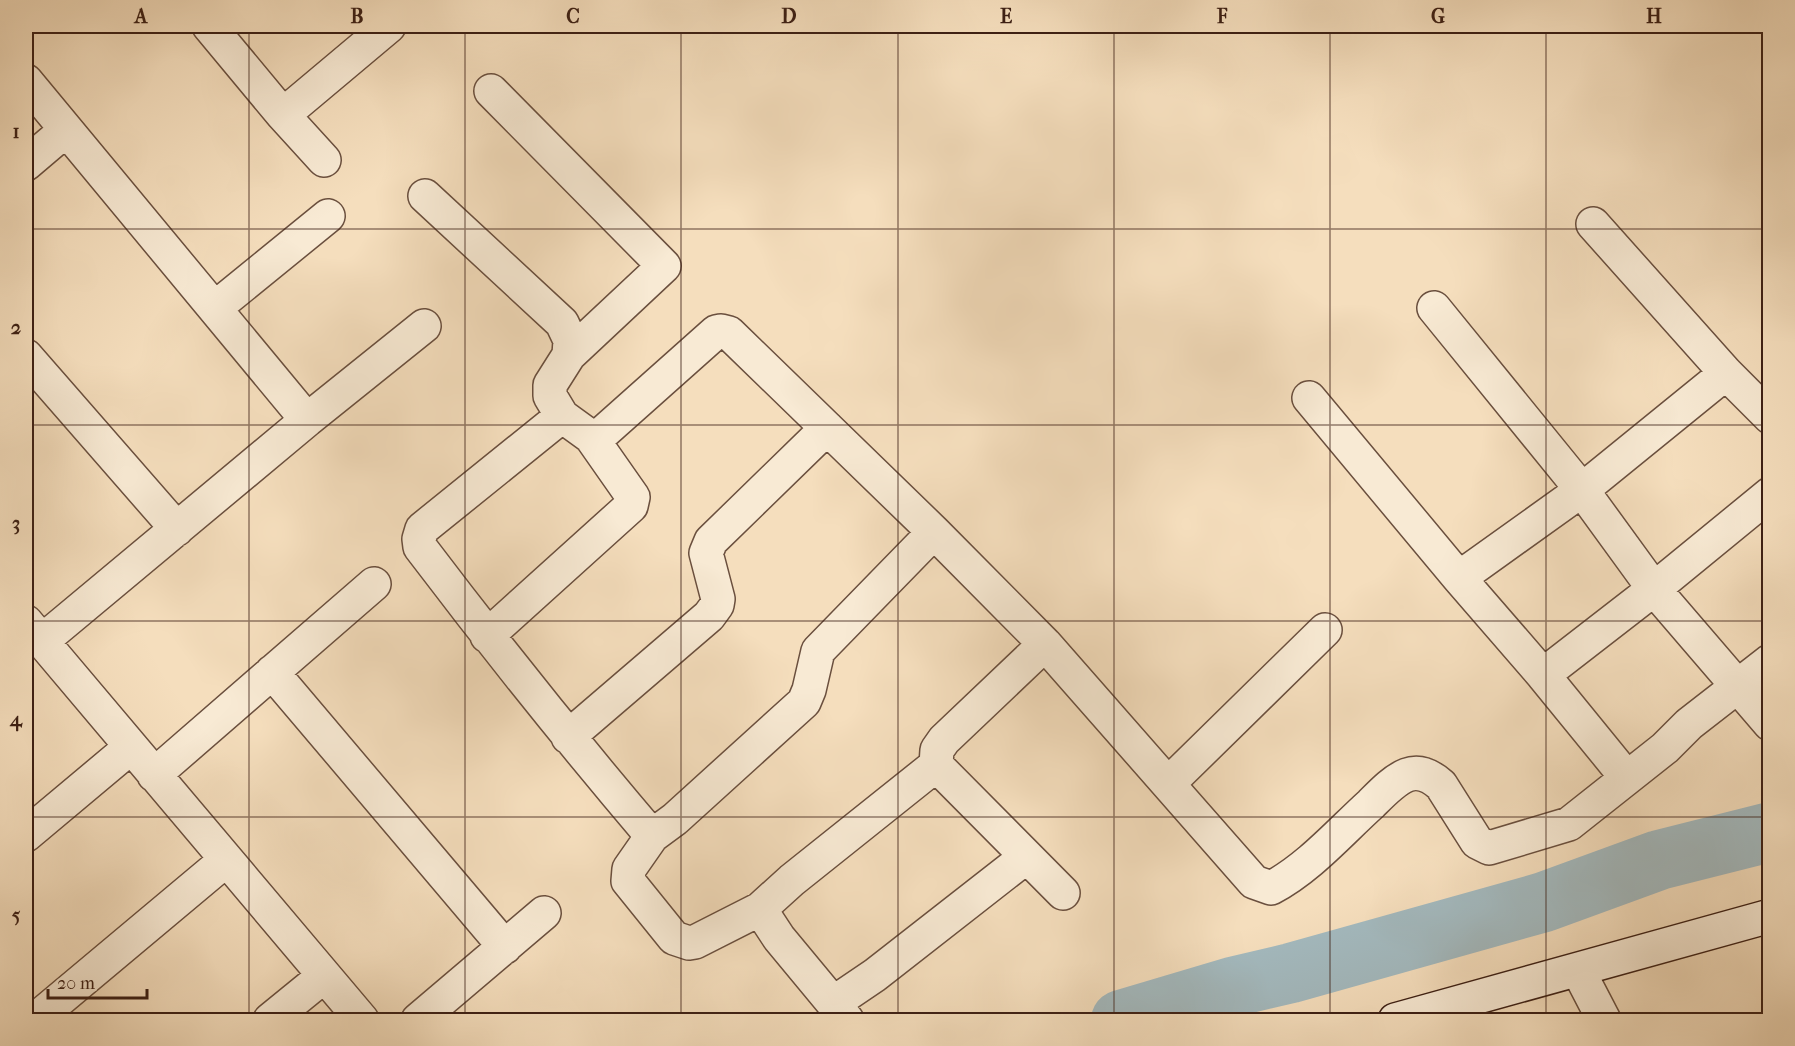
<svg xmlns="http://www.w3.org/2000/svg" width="1795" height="1046" font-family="'IM FELL French Canon',serif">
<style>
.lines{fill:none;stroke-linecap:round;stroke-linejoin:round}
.river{stroke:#a3b9be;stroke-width:60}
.street-casing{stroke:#6a4f3e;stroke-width:36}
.secondary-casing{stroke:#3c1f14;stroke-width:36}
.street{stroke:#f8ead4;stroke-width:33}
.secondary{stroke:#f8ead4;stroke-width:33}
.grid{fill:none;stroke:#3c1f14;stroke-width:1.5;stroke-opacity:0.55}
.neatline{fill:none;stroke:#3c1f14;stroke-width:2}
.grid-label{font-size:20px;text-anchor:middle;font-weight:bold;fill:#3c1f14}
</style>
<rect width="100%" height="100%" fill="#f5debd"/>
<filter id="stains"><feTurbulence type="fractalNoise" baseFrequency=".00333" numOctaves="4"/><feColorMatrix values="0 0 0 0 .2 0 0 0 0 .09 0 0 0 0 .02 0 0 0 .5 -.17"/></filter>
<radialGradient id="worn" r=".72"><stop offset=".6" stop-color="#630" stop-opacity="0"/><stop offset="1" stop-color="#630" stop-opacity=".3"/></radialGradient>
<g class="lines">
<path class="river" d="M1121 1020 1232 987 1291 973 1544 902 1659 860 1770 832"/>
<defs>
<path id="street" d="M209 26 283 115 389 26
M26 81 307 420 424 326
M491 91 664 266 569 355
M283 115 324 160
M26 164 66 130
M425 196 562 323 570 340 569 355 550 385V396L562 416 591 437 597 438 716 332 721 331 729 333 934 532 1045 644 1254 882 1271 888C1309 868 1340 832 1371 804 1381 794 1394 780 1407 775 1420 770 1432 777 1441 785L1477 842 1489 848 1569 824 1665 748 1689 724 1770 661
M1593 224 1726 373 1770 417
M215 308 328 216
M1434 308 1582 490 1654 589 1770 724
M26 356 177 529
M1309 398 1459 578 1543 675 1654 589 1770 494
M562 416 422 529 419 539 420 547C495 646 572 742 652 836
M934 532 818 651 809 690 804 702 675 819 652 836 629 869 628 881 674 938 689 943 695 942 760 909 792 880 936 765
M1459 578 1582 490 1726 373
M26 622 362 1020
M487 636 631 506 633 497 591 437
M42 641 307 420
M1045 644 944 740 937 750 936 765 1063 893
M272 672 505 947
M1543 675 1627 778
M568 737 709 616 717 605 718 599 706 553 711 541 827 428
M154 775 374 584
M1168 784 1325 630
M26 835 131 747
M760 909 779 938 847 1020
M1578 970 1604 1020
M831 1000 844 996 875 975 1026 857
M35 1020 226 860
M270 1020 324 976
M418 1020 544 913"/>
<path id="secondary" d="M1395 1020 1770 916"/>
</defs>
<use href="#street" class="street-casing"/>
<use href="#secondary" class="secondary-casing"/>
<use href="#street" class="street"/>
<use href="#secondary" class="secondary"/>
</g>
<path class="grid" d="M249 26V1020M465 26V1020M681 26V1020M898 26V1020M1114 26V1020M1330 26V1020M1546 26V1020M26 229H1770M26 425H1770M26 621H1770M26 817H1770"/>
<rect width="1795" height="1046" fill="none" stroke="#f5debd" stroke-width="66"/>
<path d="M48 989v9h99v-9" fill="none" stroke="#3c1f14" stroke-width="3"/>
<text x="57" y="989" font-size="18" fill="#3c1f14" stroke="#f8ead4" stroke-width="4.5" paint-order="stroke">20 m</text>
<rect x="33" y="33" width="1729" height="980" class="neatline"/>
<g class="grid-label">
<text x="141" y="23">A</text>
<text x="357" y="23">B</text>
<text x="573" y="23">C</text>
<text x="789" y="23">D</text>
<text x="1006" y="23">E</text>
<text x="1222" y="23">F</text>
<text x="1438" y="23">G</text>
<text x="1654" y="23">H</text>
<text x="16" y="138">1</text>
<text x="16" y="334">2</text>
<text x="16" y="530">3</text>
<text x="16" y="726">4</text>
<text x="16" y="922">5</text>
</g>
<rect width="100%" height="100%" filter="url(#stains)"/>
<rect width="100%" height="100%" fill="url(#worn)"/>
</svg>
